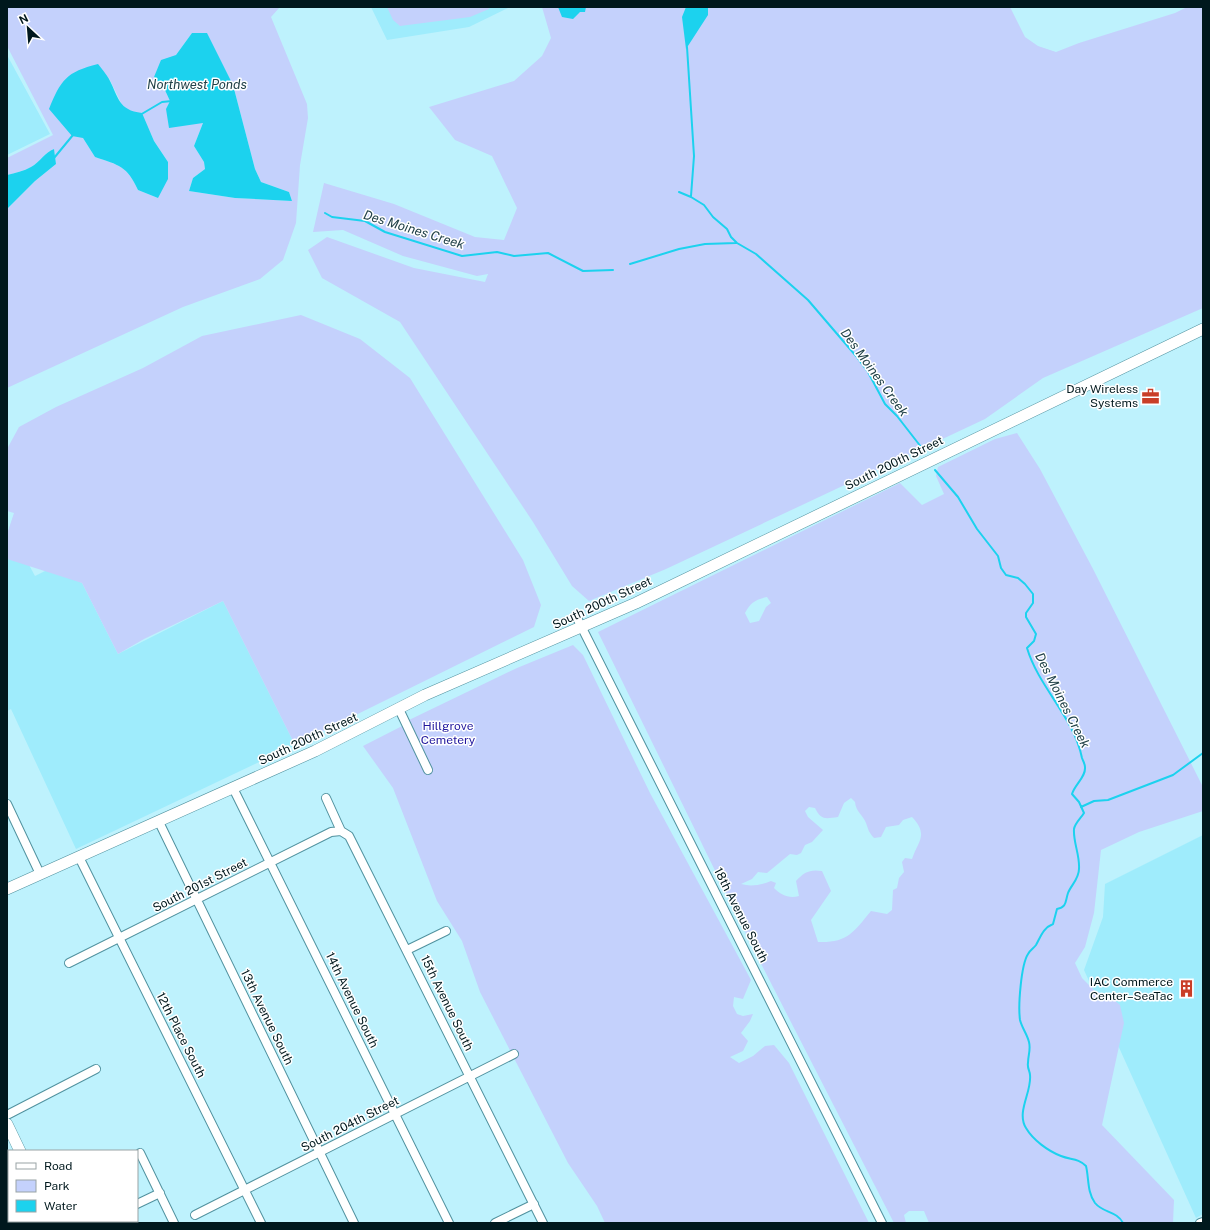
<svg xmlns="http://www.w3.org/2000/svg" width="1210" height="1230" font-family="'Public Sans',sans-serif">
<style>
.built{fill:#9fecfc}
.green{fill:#c4d1fc;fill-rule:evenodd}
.water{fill:#1cd2ee}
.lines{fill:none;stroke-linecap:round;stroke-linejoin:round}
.stream{stroke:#1cd2ee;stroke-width:2}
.minor-casing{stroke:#51929f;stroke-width:10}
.secondary-casing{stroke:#51929f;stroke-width:12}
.minor{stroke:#fff;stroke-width:8}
.secondary{stroke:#fff;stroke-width:11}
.labels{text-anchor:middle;stroke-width:3;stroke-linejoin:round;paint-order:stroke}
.poi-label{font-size:12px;fill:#00181d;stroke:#fff;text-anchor:end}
.street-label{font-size:12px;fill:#00181d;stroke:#fff}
.park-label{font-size:12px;fill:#21179d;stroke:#fff}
.water-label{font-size:13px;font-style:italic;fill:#224249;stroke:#fff}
</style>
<rect width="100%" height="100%" fill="#bef2fd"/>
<path class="built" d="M371 7H510L469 27 387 40Z
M7 55 50 134 7 155Z
M22 552 35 576 51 568 82 583 118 654 223 601 295 745 76 849 11 709 7 711V559Z
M1203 835V1214L1196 1218 1084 970 1103 917 1105 884Z"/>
<path class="green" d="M7 7H280L271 17 307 104 308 118 300 165 296 223 283 260 260 279 183 307 7 388V209L35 181 56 164 54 149C45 152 40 162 31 167 24 171 15 173 7 175V158L53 135 7 46ZM192 33H206L233 85 255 169 261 182 289 192 292 201 235 198 189 191 193 178 205 169 204 162 194 146 203 123 166 110 170 101 164 88 154 77 176 55ZM109 78 122 105 149 130 154 141 168 162 158 198 138 190C127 166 119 165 95 157L83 138Z
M387 7H489V9L470 17 400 26 393 20Z
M542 7H1010L1025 37 1038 46 1056 52 1079 43 1175 13 1187 7H1203V308L1043 378 985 419 666 569 589 601 572 586 533 522 400 322 322 278 308 250 327 237 414 268 485 282 488 274 477 276 403 256 343 230 313 232 324 183 394 204 475 237 504 240 517 208 492 156 455 140 429 107 514 81 542 56 551 38Z
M301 315 360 339 410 378 523 560 541 605 534 627 295 745 223 601 144 639 118 654 82 583 7 559V534L14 513 7 511V449L19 427 56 407 143 368 202 336Z
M1017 433 1040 469 1092 567 1203 787V811L1139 832 1101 850 1094 913 1085 947 1075 963 1082 978 1095 991 1111 997 1120 1005 1124 1023 1102 1125 1174 1200 1173 1223H929L924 1211H909L904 1215 906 1223H894L754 950 598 632 900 483 922 505 944 494 936 476 938 467 995 439ZM767 597 771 603 766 607 759 621 750 623 745 613C750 603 756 599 767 597ZM851 798 855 802C856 812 863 815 866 823 869 831 868 831 874 838L881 837 886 827 899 825 903 820 912 817C929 835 918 841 912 859L905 858 902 862 904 872 899 878 897 888 893 890 892 910 887 914 871 911C853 933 847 943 818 942L811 920 831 891 822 871C810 869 804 872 796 881L799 896C789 899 781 895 774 888L776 883 771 881C761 885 751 887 741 884L752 879 758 872 767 873 790 854 797 855 801 853 805 845 812 842 823 830 808 817 805 811 809 807 815 808C821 820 825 819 838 817L844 803Z
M573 645 583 655 650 793 751 980 743 999 734 997 733 1006 737 1014 743 1016 753 1014 750 1021 741 1033 748 1041 743 1051 730 1057 739 1063 753 1056 765 1046 774 1045 789 1063 869 1223H605L597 1206 568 1163 480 992 462 941 437 901 393 788 363 746 410 722 409 720 517 668Z"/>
<path class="water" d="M558 7H586L585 12H580L573 19 562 17Z
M686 7H708V15L686 49 682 17Z
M192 33H207L233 85 255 169 261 182 289 192 292 201 235 198 189 191 193 178 205 169 204 162 194 146 203 123 169 128 166 109 170 101 164 88 154 77 161 60 176 55Z
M98 64C102 69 106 74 109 79 119 98 118 110 142 113L154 141 168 162V179L158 198 138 190C127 166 119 165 95 157L83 138 72 136 49 109C61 80 66 72 98 64Z
M54 149 56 164 35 181 7 209V175C15 173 24 171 31 167 40 162 45 152 54 149Z"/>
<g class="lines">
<path class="stream" d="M687 47 694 156 691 196
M140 115 162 102 172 101
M54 158 73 135
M679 192 691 197 704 205 713 217 727 229 731 237 737 243 756 254 808 300 856 356 868 372 885 404 897 416 925 452
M325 213 332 217 365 221 385 232 462 256 497 252 514 256 548 253 583 271 613 270
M630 264 679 249 705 244 736 243
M935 470 958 497 977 529 998 556 1001 568 1006 575 1018 578 1025 584 1033 594V603L1026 613V617L1036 634 1034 641 1027 648C1039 688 1074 717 1082 758 1083 761 1085 764 1085 767 1086 777 1075 784 1072 794L1079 802 1084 813C1081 818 1075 823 1074 829 1073 842 1080 855 1079 869 1079 879 1071 885 1068 893 1065 902 1067 907 1057 909L1053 924C1043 928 1041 936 1036 945 1034 948 1030 950 1028 954 1021 965 1018 1006 1020 1020 1022 1028 1027 1034 1029 1042 1031 1050 1028 1055 1028 1063 1027 1068 1030 1071 1030 1075 1032 1092 1016 1112 1026 1128 1033 1140 1048 1151 1061 1156 1071 1160 1078 1158 1086 1166 1089 1178 1087 1192 1095 1203 1103 1213 1117 1211 1123 1223
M1081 807 1094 801 1108 800 1173 775 1203 753"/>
<defs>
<path id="minor" d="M577 618 882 1223
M399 709 428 770
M233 788 449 1223
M326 798 341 831 349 836 543 1223
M7 804 40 874
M159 822 354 1223
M79 857 261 1223
M407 950 446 931
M69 963 331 832 341 831
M7 1115 96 1069
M140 1153 174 1223
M137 1204 160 1193
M195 1215 514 1054
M99 1223 103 1221
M495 1223 534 1204
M1200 1223 1203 1222"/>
<path id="secondary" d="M7 889 315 751 425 695 636 603 1203 329
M7 1124 20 1151
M56 1221 57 1223"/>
</defs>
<use href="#minor" class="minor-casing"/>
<use href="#secondary" class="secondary-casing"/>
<use href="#minor" class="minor"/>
<use href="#secondary" class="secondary"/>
</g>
<defs>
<symbol id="office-bare" viewBox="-9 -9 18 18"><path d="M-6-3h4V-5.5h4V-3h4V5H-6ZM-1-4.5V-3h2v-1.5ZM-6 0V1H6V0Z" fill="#c93e27" stroke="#fff" stroke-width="2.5" paint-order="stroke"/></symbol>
<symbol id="building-bare" viewBox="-9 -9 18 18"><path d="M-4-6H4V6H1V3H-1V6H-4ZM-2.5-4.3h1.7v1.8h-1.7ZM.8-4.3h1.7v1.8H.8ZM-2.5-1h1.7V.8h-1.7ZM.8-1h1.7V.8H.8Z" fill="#c93e27" stroke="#fff" stroke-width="2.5" paint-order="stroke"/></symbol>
</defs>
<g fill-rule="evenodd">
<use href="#office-bare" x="1138" y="384" width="25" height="25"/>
<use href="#building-bare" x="1174" y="976" width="25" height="25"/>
</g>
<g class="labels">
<g class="poi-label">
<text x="1138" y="393">Day Wireless<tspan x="1138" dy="14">Systems</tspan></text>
<text x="1173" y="986">IAC Commerce<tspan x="1173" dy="14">Center–SeaTac</tspan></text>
</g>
<g class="street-label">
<text transform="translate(894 463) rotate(-26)" y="4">South 200th Street</text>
<text transform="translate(602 603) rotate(-25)" y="4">South 200th Street</text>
<text transform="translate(308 739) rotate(-25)" y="4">South 200th Street</text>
<text transform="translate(200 885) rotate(-27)" y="4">South 201st Street</text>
<text transform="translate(741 915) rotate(63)" y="4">18th Avenue South</text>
<text transform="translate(352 1000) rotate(64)" y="4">14th Avenue South</text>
<text transform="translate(447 1003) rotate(64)" y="4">15th Avenue South</text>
<text transform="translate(267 1017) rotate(64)" y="4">13th Avenue South</text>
<text transform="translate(181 1035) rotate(63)" y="4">12th Place South</text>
<text transform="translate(350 1124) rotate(-27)" y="4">South 204th Street</text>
</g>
<g class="park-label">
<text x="448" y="730">Hillgrove<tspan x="448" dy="14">Cemetery</tspan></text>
</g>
<g class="water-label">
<text x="197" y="89">Northwest Ponds</text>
<text transform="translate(414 229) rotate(17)" y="5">Des Moines Creek</text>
<text transform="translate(875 372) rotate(54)" y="5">Des Moines Creek</text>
<text transform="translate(1063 700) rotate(63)" y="5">Des Moines Creek</text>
</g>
</g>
<rect width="1210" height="1230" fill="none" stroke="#00181d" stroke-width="16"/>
<rect x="8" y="1150" width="130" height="72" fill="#ffffff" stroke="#99a3a5"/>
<rect x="16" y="1163" width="20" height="6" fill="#ffffff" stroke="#99a3a5"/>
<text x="44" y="1170" font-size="12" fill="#00181d">Road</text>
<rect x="16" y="1180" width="20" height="12" fill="#c4d1fc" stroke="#99a3a5"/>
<text x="44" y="1190" font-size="12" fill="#00181d">Park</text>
<rect x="16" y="1200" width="20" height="12" fill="#1cd2ee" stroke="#99a3a5"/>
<text x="44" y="1210" font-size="12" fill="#00181d">Water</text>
<g transform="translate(28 28) rotate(334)" stroke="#ffffff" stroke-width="3" paint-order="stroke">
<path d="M0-3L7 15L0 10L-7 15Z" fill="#00181d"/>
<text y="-6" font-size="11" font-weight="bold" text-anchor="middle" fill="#00181d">N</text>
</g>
</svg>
